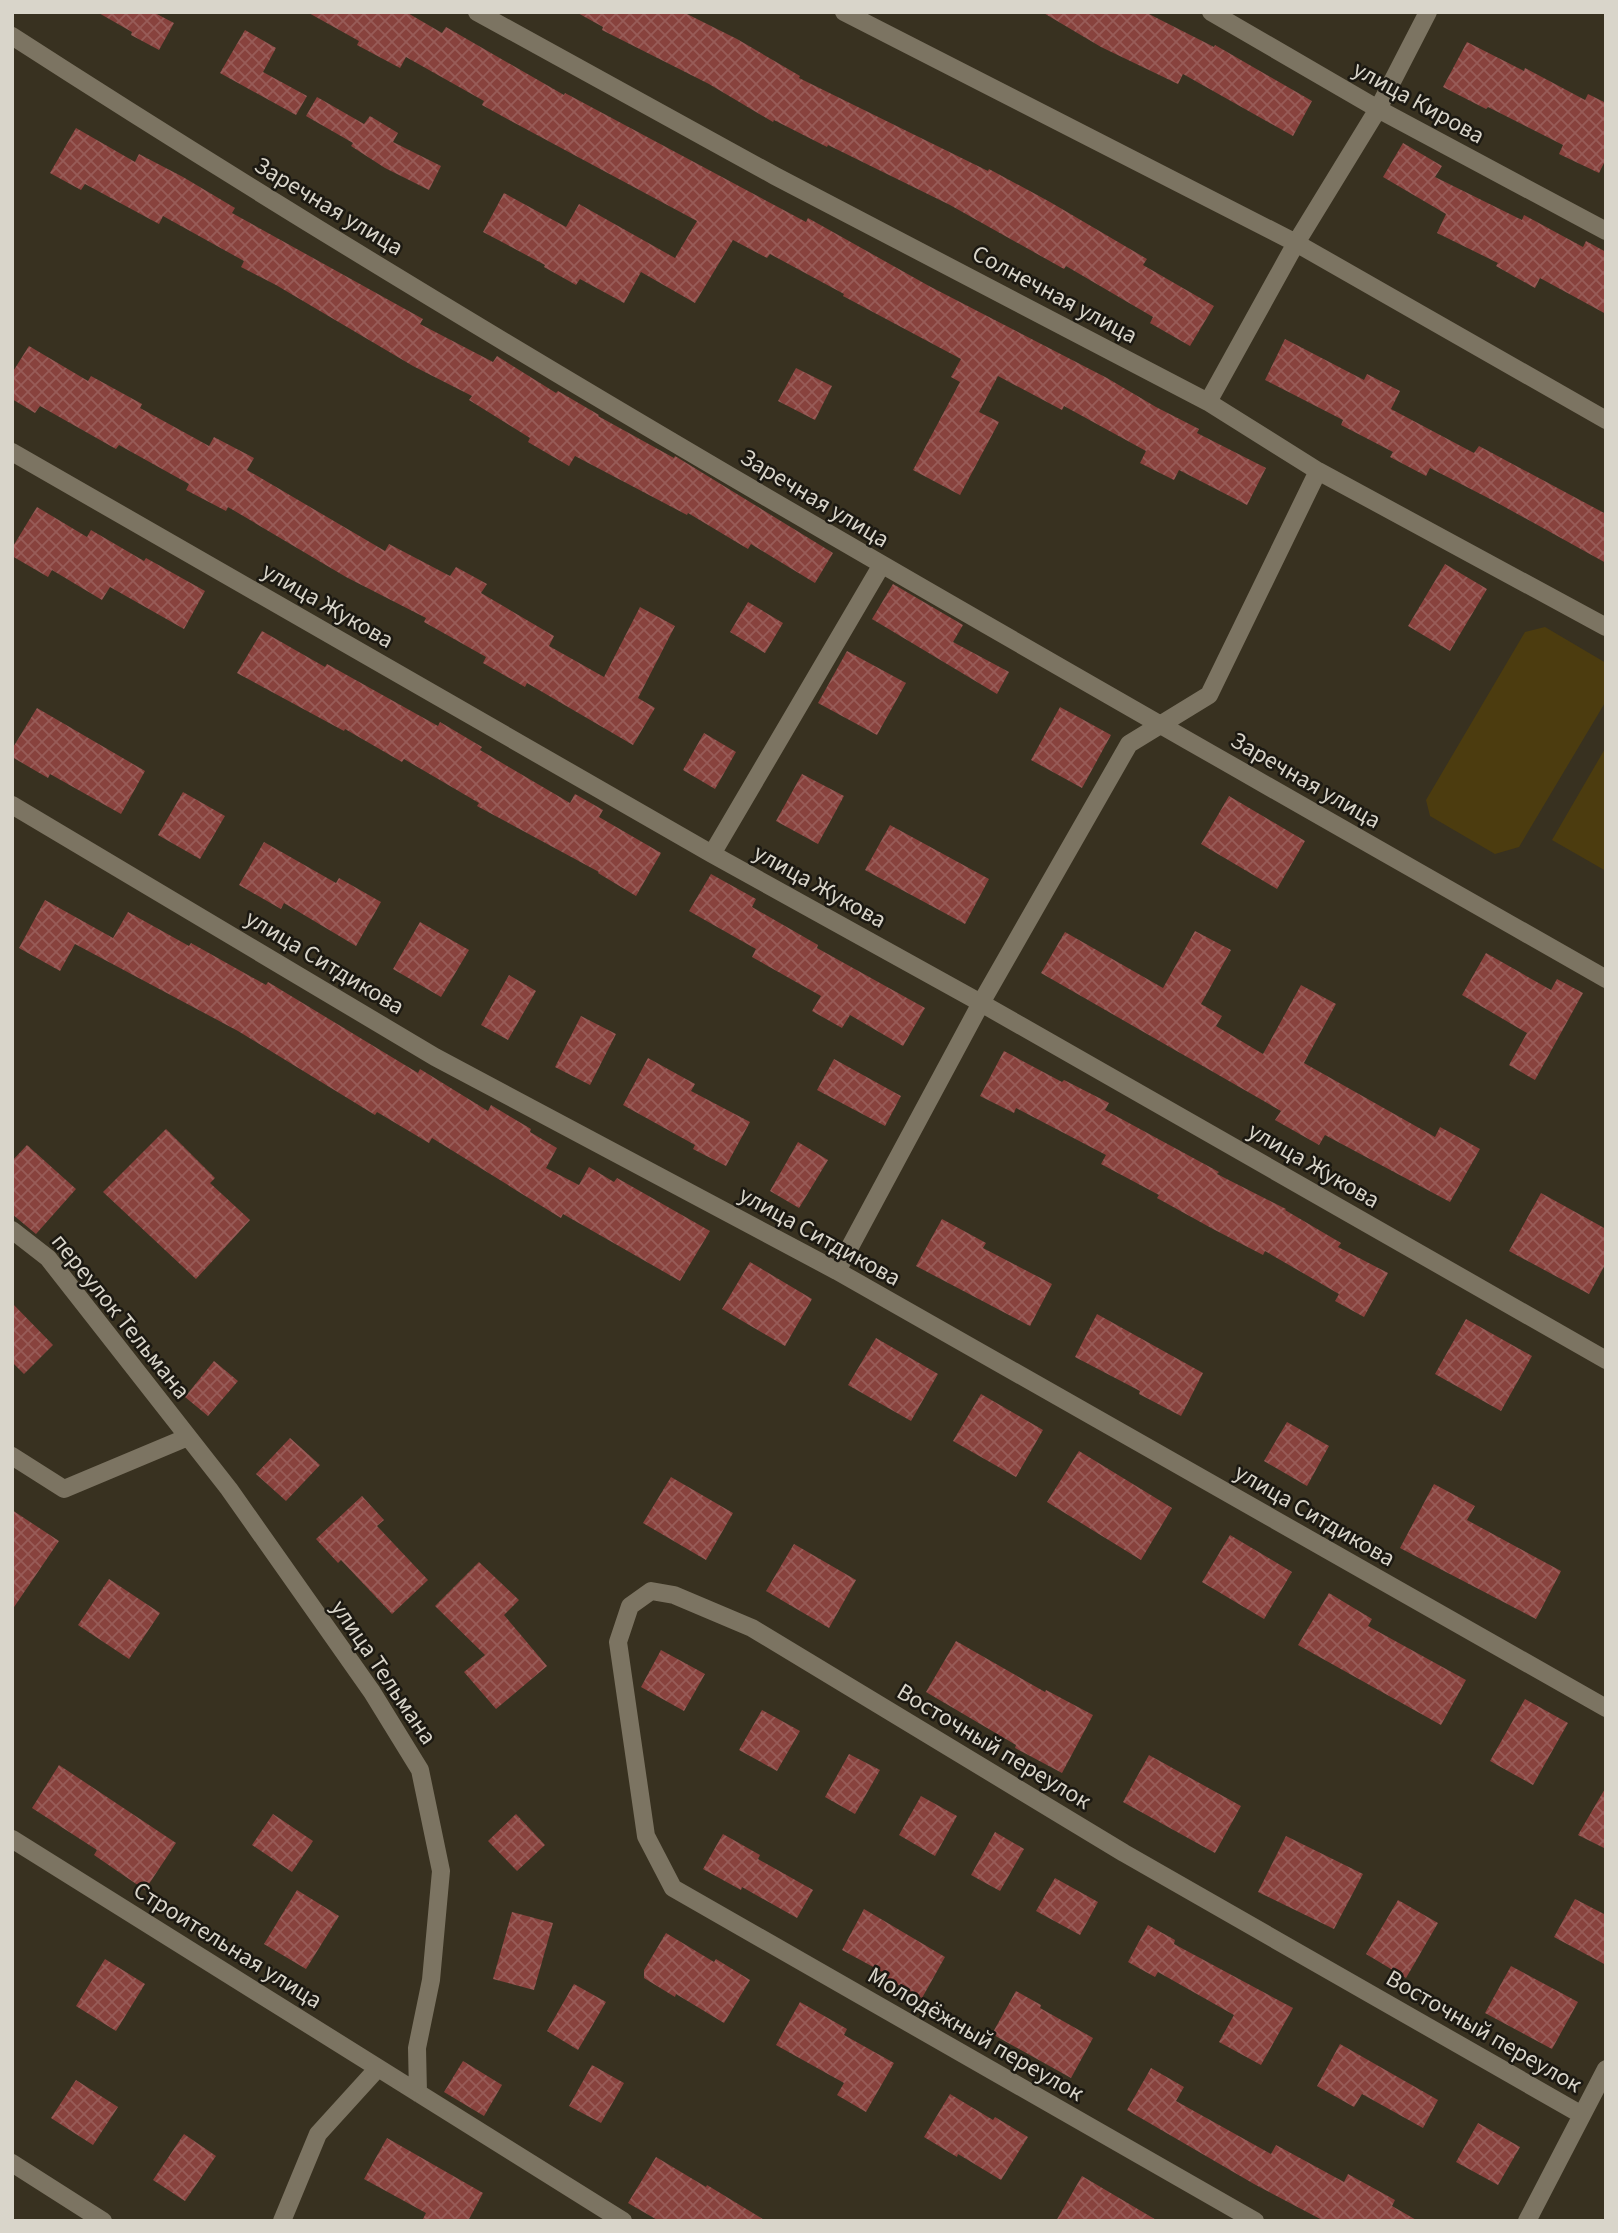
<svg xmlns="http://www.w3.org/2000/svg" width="1618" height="2233" font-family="'Source Sans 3',sans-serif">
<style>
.grass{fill:#4c3c0f}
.building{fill:url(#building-cross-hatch)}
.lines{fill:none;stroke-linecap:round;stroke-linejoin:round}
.minor{stroke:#7c7462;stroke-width:18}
.labels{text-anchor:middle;stroke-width:5;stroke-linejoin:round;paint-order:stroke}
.street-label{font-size:24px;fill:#d9d5ca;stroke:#1c1912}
</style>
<defs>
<pattern id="building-cross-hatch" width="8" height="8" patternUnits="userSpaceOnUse" patternTransform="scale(1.75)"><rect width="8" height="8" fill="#88423d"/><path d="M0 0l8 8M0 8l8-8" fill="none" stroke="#985c58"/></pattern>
</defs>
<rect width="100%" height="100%" fill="#383120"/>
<path class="grass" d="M1545 627 1606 663V701L1519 847 1495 854 1430 816 1426 800 1525 632Z
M1606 747V871L1552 840Z"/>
<path class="building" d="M97 12H153L174 23 159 50 131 35 132 32Z
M307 12H406L442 33 446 27 564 95 565 93 806 222 808 218 929 286 1107 378 1156 407 1199 429 1197 433 1266 468 1247 505 1179 470 1174 480 1140 463 1146 451 1064 406 1062 410 998 376 979 412 999 422 960 495 913 470 960 382 951 377 961 359 843 296 844 294 770 254 767 258 733 240 695 303 641 272 624 303 580 279 576 285 544 267 545 265 483 232 504 193 566 227 579 204 675 258 697 221 511 121 482 105 484 101 406 57 400 68 357 45 359 41Z
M576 12H683L737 39 800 76 799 78 988 171 989 169 1050 202 1147 259 1143 265 1214 306 1190 346 1150 323 1153 317 1066 266 1064 269 950 205 828 145 827 147 774 120 773 122 709 84 602 30 603 27Z
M1042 12H1145L1214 47 1215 45 1312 101 1293 136 1183 74 1178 84 1101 47Z
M245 30 276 48 263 72 307 96 296 115 220 73Z
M1467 42 1524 71 1525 68 1585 100 1588 94 1606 103V159L1599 173 1559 154 1563 145 1488 107 1486 109 1443 87Z
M317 97 364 124 370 116 398 133 393 142 441 166 429 190 385 168 351 146 353 143 306 116Z
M76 128 135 162 139 154 183 177 235 208 232 213 423 319 420 324 493 362 497 356 556 393 558 391 599 415 598 416 674 458 675 456 833 553 815 583 751 544 748 549 688 513 687 515 575 456 569 466 528 442 530 438 469 400 472 396 413 366 276 285 241 267 244 261 163 216 159 224 85 184 81 190 50 173Z
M1403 143 1442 166 1435 177 1522 220 1524 215 1583 247 1586 241 1606 252V314L1540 278 1535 288 1496 266 1498 263 1437 233 1446 214 1383 177Z
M1285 339 1364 380 1367 374 1400 391 1391 409 1474 453 1479 446 1606 514V563L1494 501 1430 468 1426 476 1390 457 1393 452 1341 425 1343 420 1265 380Z
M29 346 88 381 91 376 142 404 140 408 209 446 214 437 254 458 247 470 385 551 389 544 450 576 456 567 487 584 481 593 554 636 549 646 604 677 640 607 675 626 638 698 655 708 633 745 527 683 525 687 483 663 486 657 424 622 426 618 346 577 228 507 226 511 186 490 189 484 119 445 116 449 40 406 35 413 12 399V373Z
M796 368 832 386 815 420 778 401Z
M37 507 87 537 91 530 144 561 146 558 205 591 184 629 110 587 102 600 52 570 48 577 12 556V548Z
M1445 564 1487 589 1450 651 1408 626Z
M893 584 963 625 953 642 1009 672 997 694 872 619Z
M748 602 783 623 765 653 730 632Z
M262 631 325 667 327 664 438 726 440 722 482 747 480 750 570 803 575 794 603 810 599 817 661 853 636 896 598 873 599 872 477 806 479 803 404 759 402 762 345 729 344 731 237 673Z
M847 651 906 683 877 735 818 703Z
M1060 707 1111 735 1082 788 1031 760Z
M37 708 145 771 121 814 50 774 48 778 12 757V749Z
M704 733 736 752 715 789 683 770Z
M802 774 844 796 818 844 776 821Z
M183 792 225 816 200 859 158 835Z
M1229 796 1305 841 1277 889 1201 844Z
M890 825 989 879 965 924 865 870Z
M264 842 336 883 339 878 381 902 356 946 284 903 281 909 239 885Z
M711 874 756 899 752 907 818 945 817 948 925 1008 903 1046 850 1015 842 1028 812 1011 821 996 752 957 756 949 689 911Z
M45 900 113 938 128 912 189 946 191 943 266 985 268 982 418 1073 420 1069 488 1111 491 1105 531 1129 530 1132 557 1148 546 1168 579 1185 589 1167 614 1182 617 1178 710 1231 680 1281 563 1214 561 1218 432 1138 429 1143 377 1112 375 1115 238 1031 75 944 60 971 19 948Z
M420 922 469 950 441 997 393 969Z
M1195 931 1231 950 1201 1004 1222 1016 1216 1026 1263 1054 1301 985 1336 1004 1304 1063 1435 1137 1440 1127 1480 1149 1450 1202 1325 1135 1319 1145 1275 1120 1281 1111 1041 973 1065 932 1163 988Z
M1486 953 1551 990 1557 979 1583 993 1535 1080 1509 1065 1527 1033 1462 995Z
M509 975 536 991 508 1040 481 1025Z
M581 1016 616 1034 590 1085 555 1067Z
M1004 1051 1062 1082 1064 1080 1109 1103 1105 1110 1219 1172 1217 1174 1286 1209 1285 1210 1341 1243 1338 1247 1388 1273 1364 1317 1335 1301 1339 1294 1265 1251 1263 1255 1213 1229 1157 1198 1159 1195 1101 1164 1106 1155 1016 1108 1014 1113 980 1096Z
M648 1058 695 1084 691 1091 750 1122 726 1166 693 1149 695 1145 623 1105Z
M834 1059 901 1096 885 1126 817 1090Z
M166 1129 215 1178 210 1183 250 1220 196 1279 103 1192Z
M798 1142 828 1160 799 1208 770 1191Z
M27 1145 76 1189 36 1234 12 1214V1161Z
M1541 1193 1606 1229V1263L1589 1294 1509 1251Z
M942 1219 986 1243 983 1248 1052 1284 1030 1326 916 1266Z
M750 1262 812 1299 785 1346 722 1309Z
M12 1303 53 1345 24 1374 12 1362Z
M1097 1314 1203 1373 1181 1416 1139 1394 1140 1391 1075 1357Z
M1466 1319 1532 1356 1501 1411 1435 1374Z
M876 1338 938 1374 911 1421 848 1385Z
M214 1361 238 1381 208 1416 185 1397Z
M981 1394 1043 1430 1016 1477 953 1441Z
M1287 1422 1329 1446 1307 1486 1264 1461Z
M290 1438 320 1465 286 1501 256 1474Z
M1079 1451 1172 1508 1141 1560 1047 1502Z
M671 1477 733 1513 706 1560 643 1523Z
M1434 1484 1475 1506 1467 1520 1561 1571 1536 1619 1400 1548Z
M362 1496 384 1520 377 1526 428 1580 392 1614 341 1560 338 1563 316 1539Z
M12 1510 59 1541 12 1610Z
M1230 1535 1292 1572 1264 1619 1202 1582Z
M794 1544 856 1580 829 1628 766 1591Z
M479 1562 519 1600 504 1615 547 1666 496 1709 464 1672 485 1655 435 1606Z
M109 1579 160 1613 129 1659 78 1625Z
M1329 1593 1372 1619 1368 1626 1466 1680 1441 1725 1298 1645Z
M956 1641 1045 1692 1046 1690 1093 1715 1062 1773 1015 1748 1016 1745 926 1692Z
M661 1650 705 1674 684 1711 641 1687Z
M1525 1699 1568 1723 1533 1785 1490 1761Z
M762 1710 800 1731 777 1771 739 1750Z
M849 1754 880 1770 855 1814 825 1797Z
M1149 1755 1241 1806 1215 1853 1123 1802Z
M59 1765 176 1843 145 1890 94 1855 97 1850 32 1808Z
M1606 1787V1849L1578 1835Z
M921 1796 957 1816 935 1856 899 1835Z
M273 1814 313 1841 292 1872 252 1845Z
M516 1814 545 1845 517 1871 488 1841Z
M995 1832 1024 1849 1000 1891 971 1875Z
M723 1834 760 1855 758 1859 813 1890 797 1918 742 1887 741 1890 703 1869Z
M1286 1836 1363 1874 1334 1929 1258 1892Z
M1055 1878 1098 1902 1080 1935 1036 1911Z
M297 1890 339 1916 306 1969 264 1944Z
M1575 1899 1606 1915V1965L1554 1937Z
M1398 1900 1438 1923 1406 1978 1366 1954Z
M864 1909 945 1957 922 1998 886 1978 888 1975 842 1950Z
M512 1912 553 1923 534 1990 493 1979Z
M1148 1925 1175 1940 1174 1944 1293 2008 1261 2065 1219 2042 1234 2015 1158 1972 1155 1977 1128 1962Z
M666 1933 714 1962 716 1959 750 1980 724 2023 676 1994 675 1997 644 1978V1970Z
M105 1959 145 1984 116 2031 76 2006Z
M1511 1966 1578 2002 1552 2049 1485 2013Z
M574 1984 606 2002 578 2050 547 2031Z
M1016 1991 1041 2005 1040 2008 1093 2038 1071 2078 992 2034Z
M800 2002 847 2029 844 2035 894 2063 866 2112 837 2095 844 2083 776 2045Z
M1340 2044 1438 2100 1423 2128 1362 2094 1354 2107 1317 2086Z
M463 2061 502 2085 484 2116 444 2092Z
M592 2065 624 2083 601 2123 569 2106Z
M1151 2068 1184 2087 1176 2101 1271 2154 1276 2145 1344 2182 1348 2174 1395 2200 1392 2206 1418 2221H1324L1254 2184 1127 2110Z
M76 2080 118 2107 93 2145 51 2118Z
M950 2094 993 2120 995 2117 1028 2137 1001 2180 958 2154 957 2157 924 2137Z
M1478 2123 1520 2147 1498 2185 1456 2162Z
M184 2134 216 2156 185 2201 153 2180Z
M387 2138 483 2193 468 2221H422L426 2213 364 2179Z
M656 2157 706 2187 707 2185 766 2221H659L628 2203Z
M1082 2176 1158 2221H1056Z"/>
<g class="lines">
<path class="minor" d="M477 12 775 176 1208 402 1318 471 1606 627
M844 12 1296 243 1606 420
M1211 12 1378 109 1606 231
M12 36C531 371 1070 673 1606 979
M1208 402 1296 243 1378 109 1428 12
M12 452 712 854 981 1003 1606 1360
M12 805 435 1057 837 1271 1606 1708
M712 854 881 566
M12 1230 48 1258 229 1489 372 1692 420 1770 441 1871 431 1980 417 2048 418 2093
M837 1271 981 1003 1129 744 1209 695 1318 471
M12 1456 64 1489 188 1437
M12 1839 623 2221
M12 2163 103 2221
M282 2221 318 2134 378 2068
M1255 2221 673 1888 646 1836 618 1642 630 1606 651 1591 674 1595 752 1628 1124 1853 1582 2115
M1527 2221 1606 2069"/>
</g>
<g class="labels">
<g class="street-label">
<text transform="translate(1419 102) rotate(29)" y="8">улица Кирова</text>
<text transform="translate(329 206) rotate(31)" y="8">Заречная улица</text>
<text transform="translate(1055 294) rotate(28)" y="8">Солнечная улица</text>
<text transform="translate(815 498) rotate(31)" y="8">Заречная улица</text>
<text transform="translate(328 605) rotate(30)" y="8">улица Жукова</text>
<text transform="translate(1306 780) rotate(30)" y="8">Заречная улица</text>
<text transform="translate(820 886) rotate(29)" y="8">улица Жукова</text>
<text transform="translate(325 962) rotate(31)" y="8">улица Ситдикова</text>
<text transform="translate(1314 1165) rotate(30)" y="8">улица Жукова</text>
<text transform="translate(820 1236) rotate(29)" y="8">улица Ситдикова</text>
<text transform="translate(121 1316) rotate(51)" y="8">переулок Тельмана</text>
<text transform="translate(1315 1515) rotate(30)" y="8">улица Ситдикова</text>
<text transform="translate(384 1672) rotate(56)" y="8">улица Тельмана</text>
<text transform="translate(994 1746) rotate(31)" y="8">Восточный переулок</text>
<text transform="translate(228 1945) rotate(32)" y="8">Строительная улица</text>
<text transform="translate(1484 2031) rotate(30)" y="8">Восточный переулок</text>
<text transform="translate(976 2034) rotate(30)" y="8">Молодёжный переулок</text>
</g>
</g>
<rect width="1618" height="2233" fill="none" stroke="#d9d5ca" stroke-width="28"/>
</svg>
